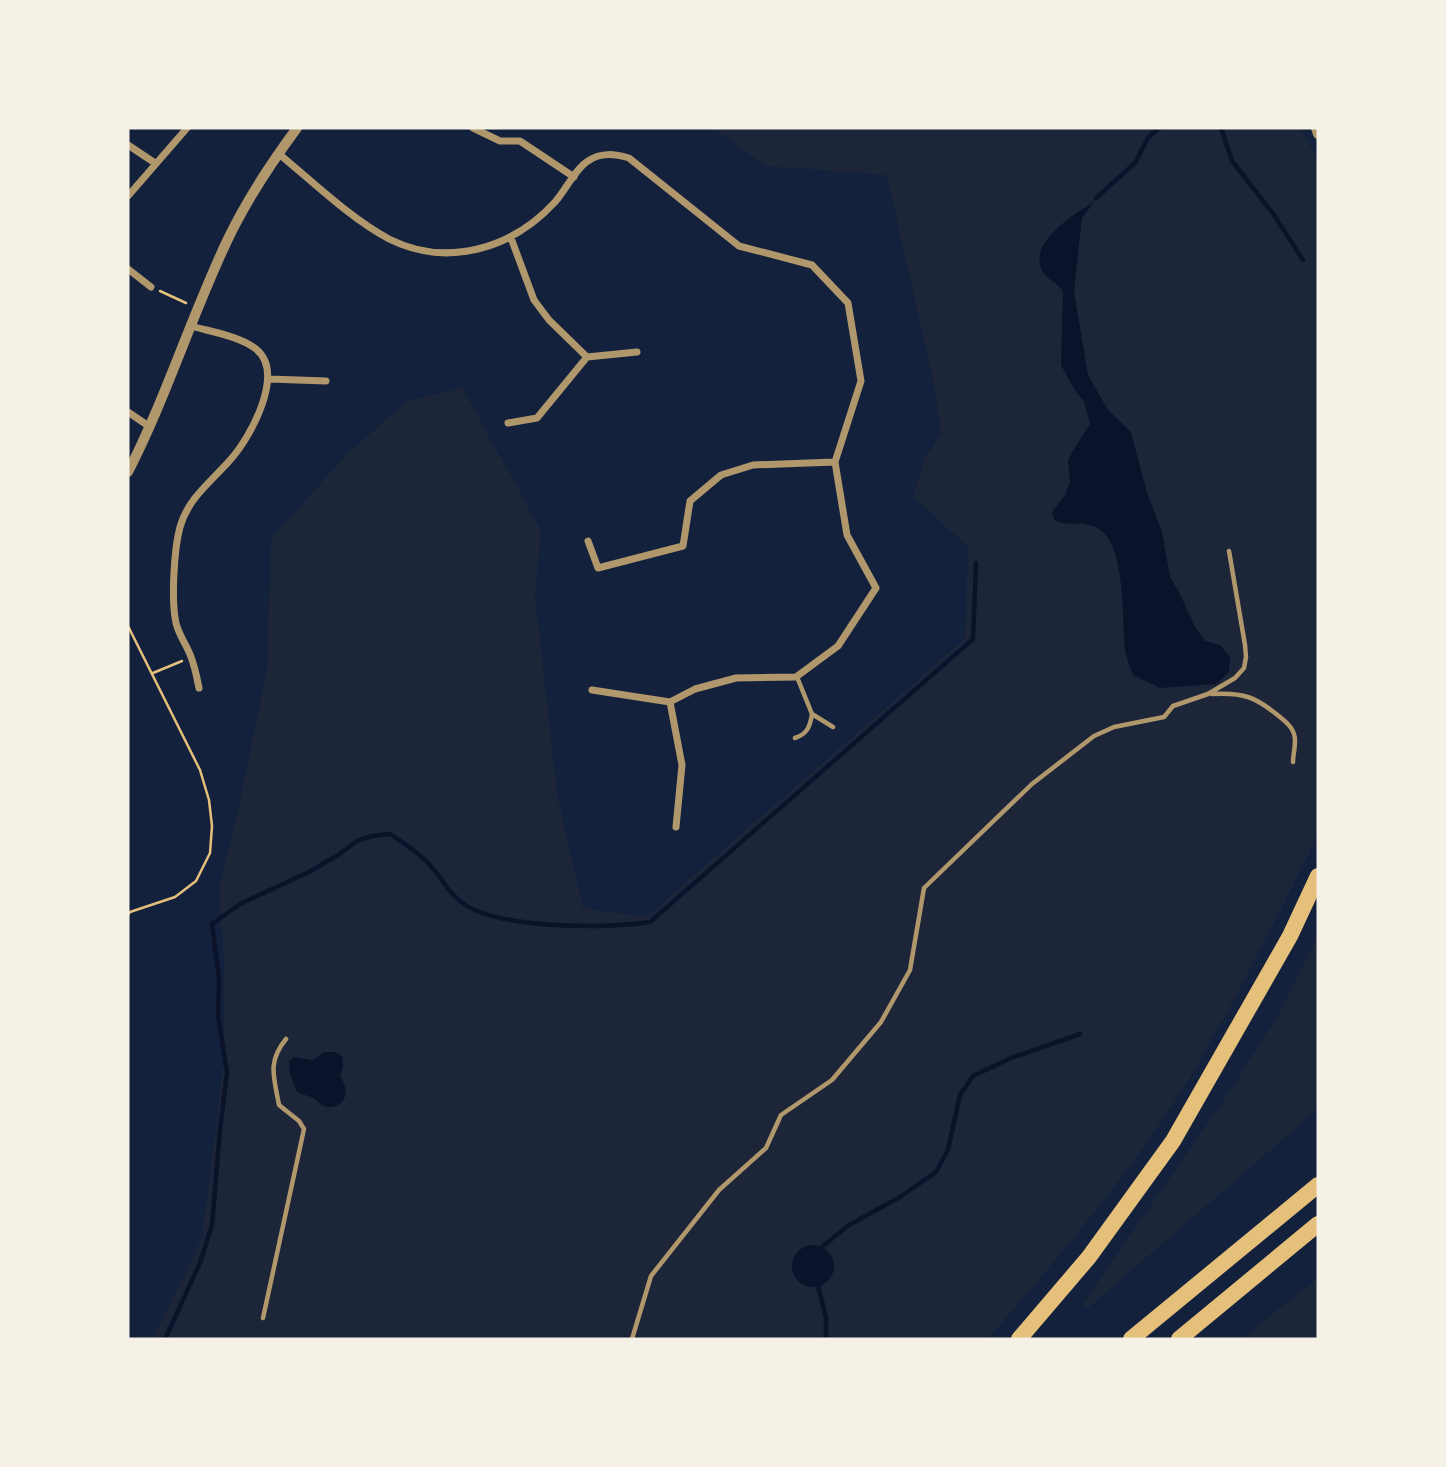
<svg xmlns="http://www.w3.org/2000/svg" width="1446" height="1467" font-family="Roboto,sans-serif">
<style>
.green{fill:#1d2539}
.water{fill:#0b132b}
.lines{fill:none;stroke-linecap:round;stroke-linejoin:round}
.stream{stroke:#0b132b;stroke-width:4.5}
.path{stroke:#e5c07b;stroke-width:2.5}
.service{stroke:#b1986c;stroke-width:4.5}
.minor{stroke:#b1986c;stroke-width:7}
.tertiary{stroke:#b1986c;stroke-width:10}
.motorway{stroke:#e5c07b;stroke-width:16}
</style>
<rect width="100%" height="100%" fill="#14213d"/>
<path class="green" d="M713 128H1300L1318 160V832L1313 845C1273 926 1233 1006 1186 1084 1130 1174 1057 1259 988 1339H153L202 1238 224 1062V963L219 888 240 802 267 669 271 539 346 455 407 401 462 388 541 530 535 595 557 794 583 908 647 917C752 823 860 732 965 638L968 547 913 496 925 459 941 432 934 385 887 175 766 166Z
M1318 935V1109L1088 1308 1082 1305 1228 1094 1278 1015Z
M1318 1278V1339H1241Z"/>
<path class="water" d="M1094 202 1082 218 1074 292 1088 375 1108 410 1131 432 1147 493 1162 532 1170 577 1180 594 1195 627 1205 641 1220 645 1230 657 1229 672 1216 684 1160 688 1133 675C1130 666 1126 658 1125 649 1122 620 1126 547 1100 530 1086 519 1068 528 1054 520L1052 512 1065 495 1070 481 1068 461 1071 454 1090 424 1084 401 1076 392 1061 365 1063 292C1058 282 1048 281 1043 272 1026 244 1074 214 1094 202Z
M324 1052H335L342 1056 343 1066 340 1076C350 1089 347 1109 327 1107 320 1106 318 1100 313 1098 307 1095 302 1095 297 1092L290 1074 289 1061 294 1057 313 1060Z
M792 1266a21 21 0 1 1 42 0a21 21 0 1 1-42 0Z"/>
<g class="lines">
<path class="stream" d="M1221 128 1232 161 1274 215 1303 260
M1096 198 1135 163 1148 138 1159 128
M823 1246 849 1225 900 1197 936 1172 948 1150 960 1095 973 1076 1011 1058 1080 1034
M818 1286 826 1317V1339
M165 1339 200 1263 212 1225 220 1129 227 1073 218 1015 219 979 212 924 240 904 309 872 338 855 357 841 372 836 390 834C403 843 418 852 429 864 442 877 448 894 464 904 501 929 606 929 650 922L973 639 976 563"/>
<path class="path" d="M160 291 186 303
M128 626 200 770 209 800 212 826 210 853 196 881 175 897 130 912 128 915
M153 673 182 661"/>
<path class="service" d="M797 677 812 714 833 727
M1212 694C1243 692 1256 697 1280 717 1285 721 1292 726 1294 734 1297 742 1293 753 1293 762
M795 738C807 734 810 727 812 714
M263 1318 304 1129 299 1121 279 1105C274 1077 267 1062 286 1039
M632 1339 651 1276 719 1190 766 1148 781 1115 832 1080 881 1022 910 970 924 888 1032 784 1094 736 1114 727 1164 717 1173 706 1208 694 1235 678 1244 668 1246 657 1245 645 1229 551"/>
<path class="minor" d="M473 128 500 141H520L574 177
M128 145 155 163
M279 154C312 181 351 219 389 239 447 268 512 249 555 202 565 191 576 168 588 161 601 152 615 154 629 158L739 246 812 265 848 303 861 381 835 462 847 535 876 588 838 646 796 677 736 678 695 689 670 702 592 690
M128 196 187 128
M128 269 151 287
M191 326C212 332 239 336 256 349 286 373 250 438 231 459 212 481 188 498 180 527 174 549 171 601 176 623 179 636 187 645 191 657 195 667 197 678 199 688
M587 357 637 352
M269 379 326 381
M128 412 150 427
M508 423 537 418 587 357 549 320 534 300 511 238
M588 541 598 568 683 546 690 501 721 475 753 465 835 462
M670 702 682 765 676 827"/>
<path class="tertiary" d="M1316 128 1318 134
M128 472C166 398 191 317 227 241 246 201 271 163 297 128"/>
<path class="motorway" d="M1019 1339 1089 1257 1173 1141 1290 936 1318 876
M1131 1339 1318 1185
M1179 1339 1318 1224"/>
</g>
<rect width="1446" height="1467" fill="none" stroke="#f6f1e7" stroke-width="259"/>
</svg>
